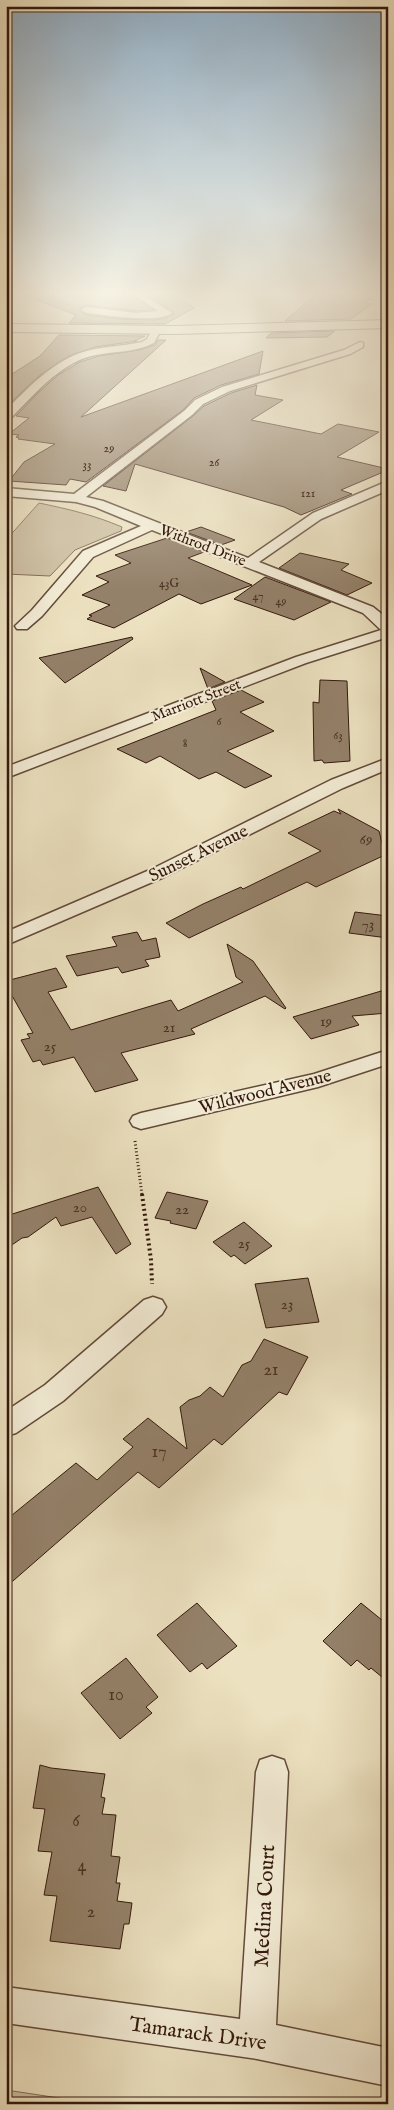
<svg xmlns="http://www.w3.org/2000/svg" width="394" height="2110" font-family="'IM FELL English',serif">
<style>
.green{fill:#cdbfa2;stroke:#806c58}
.building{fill:#94816a;stroke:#34180d}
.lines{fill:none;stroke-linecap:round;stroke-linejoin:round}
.minor-casing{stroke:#624a3a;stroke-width:3}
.secondary-casing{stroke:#34180d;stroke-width:2}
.path-far1{stroke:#34180d;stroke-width:3;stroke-dasharray:1 2.5;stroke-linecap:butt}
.path{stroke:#34180d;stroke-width:4;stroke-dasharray:2 3;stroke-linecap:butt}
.minor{fill:#f3ecd6;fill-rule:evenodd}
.secondary{fill:#f3ecd6;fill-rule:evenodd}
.labels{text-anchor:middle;stroke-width:4;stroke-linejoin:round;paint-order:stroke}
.far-number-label{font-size:12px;fill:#4c3224}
.far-street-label{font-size:15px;fill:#34180d;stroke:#f3ecd6}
.number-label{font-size:15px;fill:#4c3224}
.street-label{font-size:18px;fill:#34180d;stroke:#f3ecd6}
.near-number-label{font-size:18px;fill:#4c3224}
.near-street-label{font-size:21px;fill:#34180d;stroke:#f3ecd6}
</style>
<rect width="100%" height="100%" fill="#ece1c0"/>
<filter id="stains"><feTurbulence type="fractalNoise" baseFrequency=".004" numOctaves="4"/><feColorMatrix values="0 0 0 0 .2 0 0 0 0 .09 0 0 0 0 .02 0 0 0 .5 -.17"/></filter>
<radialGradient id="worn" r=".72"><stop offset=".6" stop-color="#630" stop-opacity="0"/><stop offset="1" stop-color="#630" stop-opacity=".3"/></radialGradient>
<path class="green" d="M39 503C68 509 94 515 122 527L121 531 75 550 50 576 6 574V540Z
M6 2090 99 2104H6Z"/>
<path class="building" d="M19 291H126L153 310 136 311 86 305 79 309 86 315 117 319 155 320 166 318 174 314 173 311 142 291H171L194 308 165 324 69 323 76 315 19 293Z
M319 291H381L366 303 372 304 351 319 285 321Z
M335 331 327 337 266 338 271 333Z
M59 335 145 336 134 341H137L95 347 69 356 39 376 6 407V378L40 356Z
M158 340H166L81 417 263 351 259 374 221 385 194 398 183 410 86 482 70 479 66 485 9 481 24 462 55 444 18 439 19 438 16 437 19 435 9 434 29 418 16 416 38 393 58 375 80 362 99 356 139 350 155 345Z
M257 385 255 395 283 400 251 420 321 434 338 424 379 432 337 457 388 469V470L341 490 352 494 301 515 284 507 135 464 126 491 103 486 193 416 204 406 231 393Z
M201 527 235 540 221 545 186 532Z
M167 538 204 552 188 558 252 585 201 604 179 594 114 628 87 619 92 616 89 615 110 605 82 595 109 582 96 576 131 563 115 555Z
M300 553 349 564 341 570 372 583 347 595 279 568Z
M265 577 331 602 294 620 234 599Z
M132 637 133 639 65 683 39 658Z
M200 668 225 682 208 689Z
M320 680 347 681 350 761 324 763 322 760 314 761 313 702 319 703Z
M241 690 264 702 240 712 274 731 227 751 272 776 245 788 216 772 199 779 160 756 146 763 117 749 216 710 212 701Z
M338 809 379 831 385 855 316 887 307 882 189 938 166 923 203 904 241 887 243 889 321 851 288 833 334 811 341 814Z
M355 912 388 916V938L349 933Z
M137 932 142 941 156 938 160 957 145 960 149 966 122 973 118 967 77 976 66 956 117 946 112 937Z
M227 944 253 961 286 1008 285 1009 265 996 191 1029 195 1034 121 1053 138 1080 95 1092 74 1057 43 1065 40 1060 33 1062 21 1040 30 1038 27 1034 33 1033 6 985V981L56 968 67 987 48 992 71 1030 171 1000 178 1011 243 982 236 977Z
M388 989V1013L352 1016 359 1025 311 1039 293 1017Z
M98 1187 131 1244 116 1254 92 1217 61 1226 56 1217 28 1237 22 1238 6 1249V1216Z
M167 1192 208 1201 196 1229 170 1223 171 1221 155 1218Z
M244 1222 272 1246 245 1264 234 1255 231 1257 213 1242Z
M308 1278 319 1322 266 1328 255 1284Z
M264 1339 308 1357 287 1395 279 1392 222 1445 214 1439 159 1488 138 1472 6 1587V1520L76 1463 97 1480 133 1447 123 1439 148 1418 187 1449 180 1407 189 1400 200 1396 210 1387 223 1397 242 1365 251 1361Z
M197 1603 237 1646 207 1669 202 1663 190 1672 157 1635Z
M361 1603 388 1625V1682L371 1668 369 1670 357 1660 351 1666 323 1641Z
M126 1658 158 1697 146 1707 152 1713 120 1739 81 1693Z
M40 1765 51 1768 105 1774 101 1797 105 1798 102 1814 116 1815 111 1856 120 1857 116 1883H120L117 1901 132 1903 129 1924H124L120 1949 50 1941 57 1896 44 1895 52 1852 38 1851 45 1809 33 1808Z"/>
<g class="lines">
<defs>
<path id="minor" d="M128 291H138L172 313C158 324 104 315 86 313L81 310 86 307 136 313 158 311Z
M156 327 161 330 154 343C135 353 112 351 91 356 59 364 32 397 10 419L6 420V410C27 389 51 363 80 353 100 346 121 347 142 342L147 339 153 328Z
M360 342 363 343V347L350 354 230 391 203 404 192 415 86 497 103 501 248 558 313 513 388 481V490L321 519 259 562 373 607 388 619V637L306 663 6 778V767L296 657 381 630 363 613 152 530 93 557 42 616 27 629H17L15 626 32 610 83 551 141 526 95 507 76 502 6 496V488L74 494 184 411 195 400 222 387 344 350Z
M388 758V769L343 788 164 877 6 945V932L152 869 331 780Z
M388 1050V1064L318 1087 141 1129 133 1126 130 1121 133 1116 141 1113 314 1074Z
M153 1297 162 1300 166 1307 162 1314 63 1401 16 1433 6 1436V1411L45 1385 144 1300Z
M272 1756 284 1760 288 1772 276 2025 388 2048V2086L257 2059 6 2023V1987L240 2019 256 1772 260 1760Z"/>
<path id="secondary" d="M388 320V328L174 334 6 332V324L174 326Z"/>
</defs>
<use href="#minor" class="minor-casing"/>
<use href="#secondary" class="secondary-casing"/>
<path class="path-far1" d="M135 1141 142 1195"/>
<path class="path" d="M142 1194 151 1260 152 1284"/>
<use href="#minor" class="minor"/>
<use href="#secondary" class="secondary"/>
</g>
<linearGradient id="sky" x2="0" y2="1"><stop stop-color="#90abc0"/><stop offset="0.5" stop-color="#f6f2e3"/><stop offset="1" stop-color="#f6f2e3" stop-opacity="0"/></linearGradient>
<rect width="394" height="587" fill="url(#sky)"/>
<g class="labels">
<g class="far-number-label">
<text x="109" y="452">29</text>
<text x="214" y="466">26</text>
<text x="87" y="468">33</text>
<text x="308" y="497">121</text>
<text x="169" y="587">43G</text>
<text x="258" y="600">47</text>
<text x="281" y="605">49</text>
<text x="219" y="725">6</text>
<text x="338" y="739">63</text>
<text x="185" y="747">8</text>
</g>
<g class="far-street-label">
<text transform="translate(203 545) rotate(21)" y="5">Withrod Drive</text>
<text transform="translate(196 700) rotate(-21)" y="5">Marriott Street</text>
</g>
<g class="number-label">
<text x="366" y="844">69</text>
<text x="368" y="929">73</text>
<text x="326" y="1026">19</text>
<text x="169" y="1032">21</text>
<text x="50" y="1051">25</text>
<text x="80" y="1212">20</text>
<text x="182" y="1214">22</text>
<text x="244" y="1248">25</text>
<text x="287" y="1309">23</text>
</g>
<g class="street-label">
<text transform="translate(198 853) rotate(-26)" y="6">Sunset Avenue</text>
<text transform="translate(265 1091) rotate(-14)" y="6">Wildwood Avenue</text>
</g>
<g class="near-number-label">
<text x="271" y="1375">21</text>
<text x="159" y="1457">17</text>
<text x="116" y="1700">10</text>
<text x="76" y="1826">6</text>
<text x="82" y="1871">4</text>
<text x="91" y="1917">2</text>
</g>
<g class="near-street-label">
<text transform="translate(264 1906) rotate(-87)" y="7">Medina Court</text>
<text transform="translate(198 2033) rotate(8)" y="7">Tamarack Drive</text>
</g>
</g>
<rect width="394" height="2110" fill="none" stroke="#ece1c0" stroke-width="25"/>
<rect x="8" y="8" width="379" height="2095" fill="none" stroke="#34180d" stroke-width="2.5"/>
<rect x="12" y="12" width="369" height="2085" fill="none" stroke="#34180d"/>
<rect width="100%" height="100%" filter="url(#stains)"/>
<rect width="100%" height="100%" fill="url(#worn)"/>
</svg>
